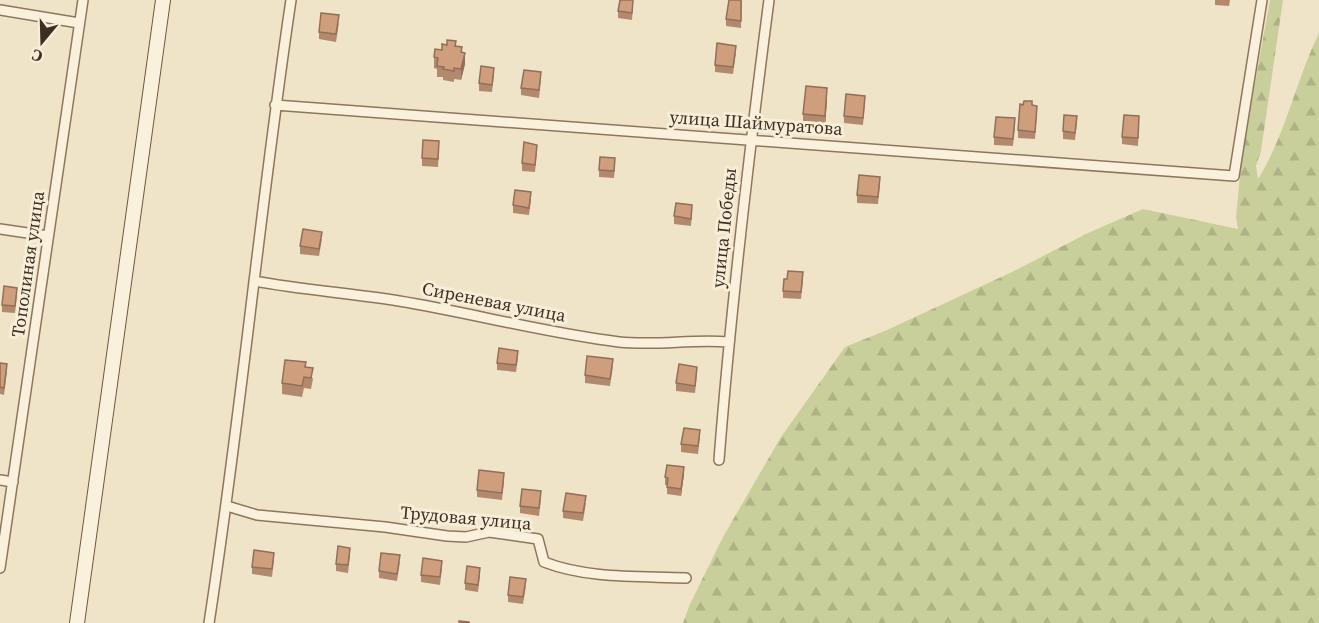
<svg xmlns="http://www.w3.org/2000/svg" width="1319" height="623" font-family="'Source Serif 4',serif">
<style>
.forest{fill:url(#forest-firs)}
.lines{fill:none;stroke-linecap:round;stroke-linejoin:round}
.street-casing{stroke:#8d765c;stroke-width:12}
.secondary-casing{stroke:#6f573f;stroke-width:16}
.street{stroke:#faf1dc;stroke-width:9}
.secondary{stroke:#faf1dc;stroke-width:14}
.wall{fill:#b2896c}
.shaded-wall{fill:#916f58}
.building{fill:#cf9f7d;stroke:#916f58;stroke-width:1.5}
.labels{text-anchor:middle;stroke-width:6;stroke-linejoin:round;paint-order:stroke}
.street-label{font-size:18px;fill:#3d2e20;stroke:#f7eed8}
</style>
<defs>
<pattern id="forest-firs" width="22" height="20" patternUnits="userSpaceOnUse" patternTransform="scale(1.5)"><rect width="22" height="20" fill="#c9cf9b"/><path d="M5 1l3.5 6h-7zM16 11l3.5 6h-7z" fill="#aeb285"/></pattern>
</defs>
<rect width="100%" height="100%" fill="#f0e4c8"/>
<path class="forest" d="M1270 0H1283L1261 151 1256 166 1258 179C1286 134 1296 80 1319 33V623H683L690 604 723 537 781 437 845 347 887 330 1012 272 1088 233 1143 209 1238 229 1236 217 1242 155Z"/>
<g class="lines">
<defs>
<path id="street" d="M0 10 79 23
M275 105 1234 176 1262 0
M0 229 48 236
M254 281C302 290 350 293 399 301 472 313 545 333 619 342 656 346 692 339 728 342
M719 460C731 306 749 153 769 0
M0 480 13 482
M227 506 257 515 385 527 447 536 466 537 489 532 538 539 544 562C588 579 639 576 686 578
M0 568 83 0
M209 623C241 416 260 207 291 0"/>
<path id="secondary" d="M77 623 163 0"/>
</defs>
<use href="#street" class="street-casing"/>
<use href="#secondary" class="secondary-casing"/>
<use href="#street" class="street"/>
<use href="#secondary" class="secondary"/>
</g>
<path class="wall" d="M742 0 741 28 726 26V19Z
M1215 0H1230L1229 6 1215 5Z
M633 6 632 20 618 18V11Z
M339 23 336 42 319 39V32Z
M456 46 462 52 465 64 461 80 454 79V82L443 80V77H437V69L434 68V57L442 50Z
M736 53 733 74 715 72V65Z
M494 75 492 92 479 91V83Z
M541 79 539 98 521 95V88Z
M827 98 825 127 803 125V114Z
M865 103 863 125 844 123V116Z
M1032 105 1037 113 1035 139 1018 138V130Z
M1077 123 1075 140 1063 139V131Z
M1139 123 1138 146 1122 144V137Z
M1015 126 1013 146 994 145V137Z
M439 149 438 167 422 166V158Z
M537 152 535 172 522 171V163Z
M615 166 614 178 599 177V170Z
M880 184 878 204 857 203V195Z
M531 199 529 215 513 213V205Z
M692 212 691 226 674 224V216Z
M322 239 319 256 300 254V246Z
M803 280 801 299 783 298V291Z
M17 295 15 313 2 312V305Z
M518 358 516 372 497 370V363Z
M0 363 7 371 4 395 0 394Z
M613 366 610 386 585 383V375Z
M306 367 313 379 311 389 304 388 302 397 282 394V383Z
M697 374 695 393 676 391V383Z
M700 437 698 454 681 452V444Z
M684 474 681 496 667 494V485H665V477Z
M504 481 502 500 477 497V490Z
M541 499 539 516 520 513V506Z
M586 503 583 521 563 518V511Z
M350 555 348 573 336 571V564Z
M274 560 272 577 252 574V567Z
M400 562 397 581 379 578V571Z
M442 568 440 585 421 582V575Z
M480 575 478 592 465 590V583Z
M526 586 523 604 508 602V595Z"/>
<path class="shaded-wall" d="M465 53V64L461 80V69Z
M827 88V98L825 127V116Z
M684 467V474L681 496V489Z"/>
<path class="building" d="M620 0H633L632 13 618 11Z
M729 0H741V21L726 19Z
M321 13 339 15 336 34 319 32Z
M447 40 456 41 455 46 462 47 461 52 465 53 461 69 454 68V71L443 69 444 67 437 66 438 58 434 57 435 49 442 50V44L447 45Z
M717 43 736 46 733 67 715 65Z
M481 66 494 68 492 85 479 83Z
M524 70 541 72 539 90 521 88Z
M806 86 827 88 825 116 803 114Z
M846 94 865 96 863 118 844 116Z
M1024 101H1032V105L1037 106 1035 132 1018 130 1020 104 1023 105Z
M1064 115 1077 116 1075 133 1063 131Z
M1124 115 1139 116 1138 138 1122 137Z
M996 117 1015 118 1013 139 994 137Z
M423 140 439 141 438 159 422 158Z
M524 142 537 145 535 165 522 163Z
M600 157 615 158 614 171 599 170Z
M859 175 880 177 878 197 857 195Z
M515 190 531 192 529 208 513 205Z
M676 203 692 205 691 219 674 216Z
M303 229 322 232 319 249 300 246Z
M788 271 803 272 801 292 783 291 784 279H787Z
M4 286 17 288 15 306 2 305Z
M499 348 518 351 516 365 497 363Z
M587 356 613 359 610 379 585 375Z
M285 360 306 362 305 367 313 368 311 378 304 377 302 386 282 383Z
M0 363 7 364 4 388 0 387Z
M679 364 697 367 695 386 676 383Z
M684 428 700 430 698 446 681 444Z
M667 465 684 467 681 489 667 487 668 478 665 477Z
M479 470 504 473 502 493 477 490Z
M522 489 541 491 539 508 520 506Z
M566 493 586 496 583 513 563 511Z
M338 546 350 548 348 565 336 564Z
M254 550 274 553 272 569 252 567Z
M381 553 400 555 397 574 379 571Z
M423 558 442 561 440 577 421 575Z
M467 566 480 568 478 585 465 583Z
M510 577 526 579 523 597 508 595Z
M459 621 469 622V623H459Z"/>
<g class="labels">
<g class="street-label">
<text transform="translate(756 123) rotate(4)" y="6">улица Шаймуратова</text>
<text transform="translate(724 228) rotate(-84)" y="6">улица Победы</text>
<text transform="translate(28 264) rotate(-82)" y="6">Тополиная улица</text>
<text transform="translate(494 302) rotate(11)" y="6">Сиреневая улица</text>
<text transform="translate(466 518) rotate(5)" y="6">Трудовая улица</text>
</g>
</g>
<g transform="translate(42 42) rotate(199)" stroke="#f7eed8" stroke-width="4.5" paint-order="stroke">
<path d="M0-4.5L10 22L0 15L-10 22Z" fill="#3d2e20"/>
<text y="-9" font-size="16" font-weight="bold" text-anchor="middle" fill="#3d2e20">С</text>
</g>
</svg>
